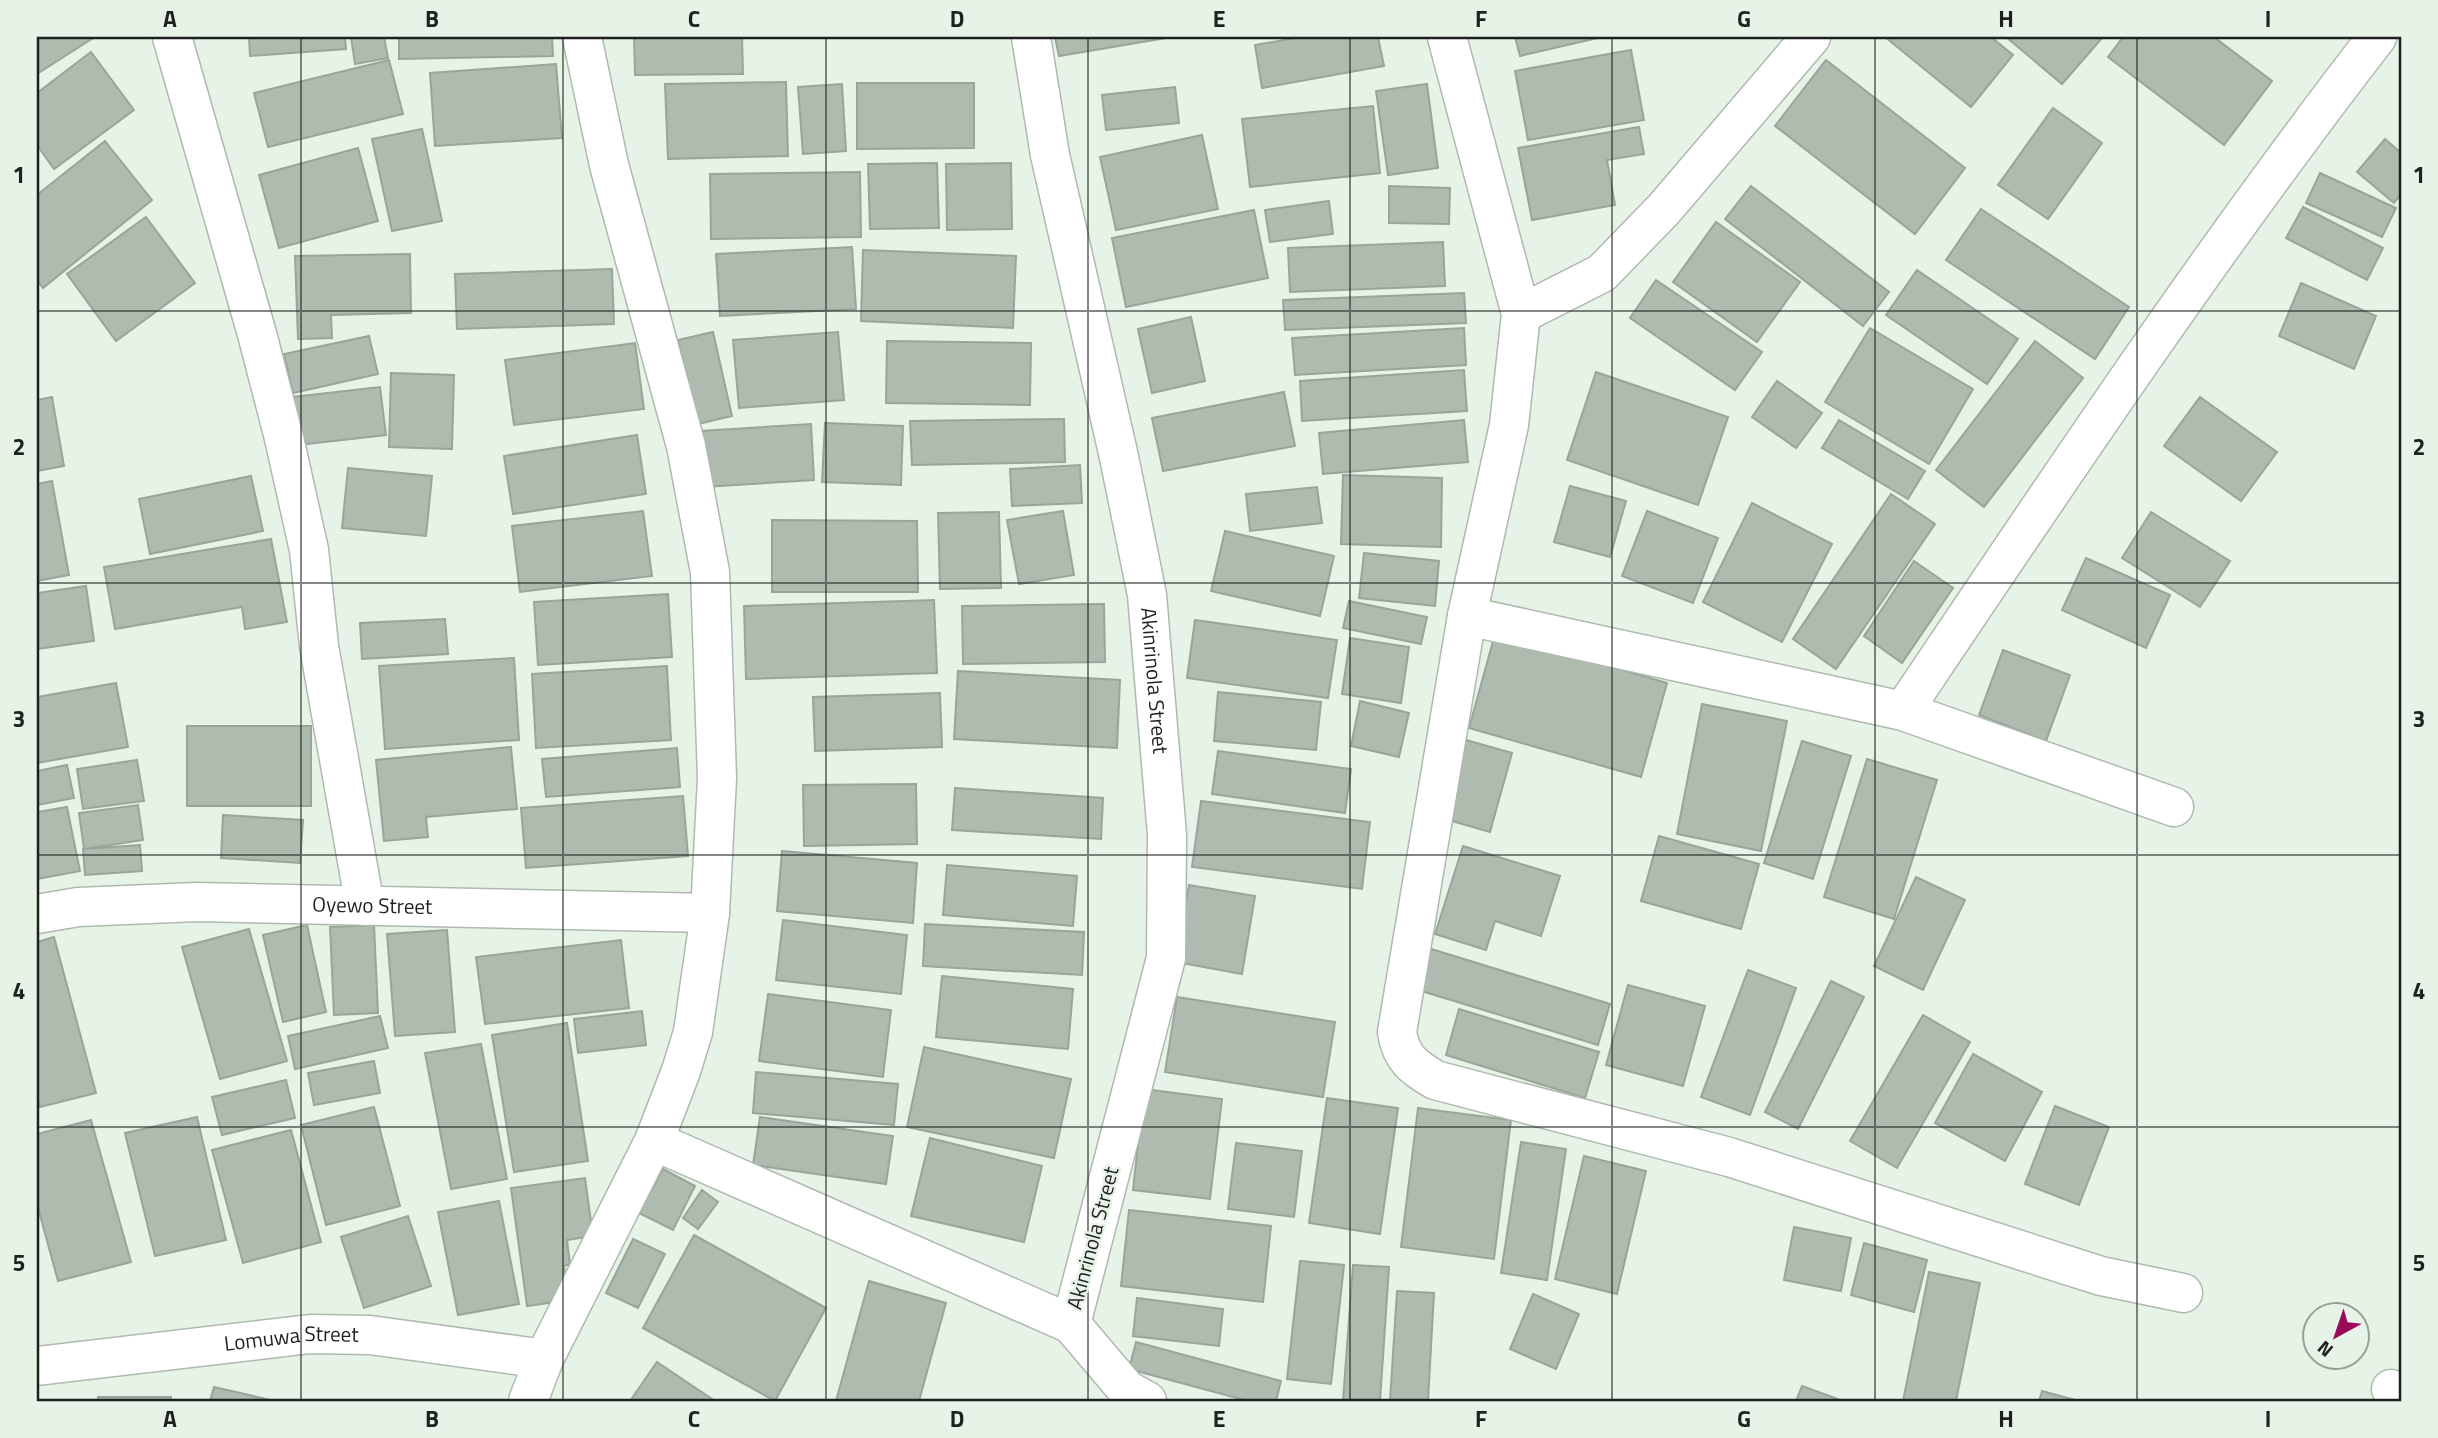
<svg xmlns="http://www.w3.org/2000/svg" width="2438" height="1438" font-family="'Titillium Web',sans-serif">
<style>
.building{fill:#b0bbb0;stroke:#9aa59a;stroke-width:2}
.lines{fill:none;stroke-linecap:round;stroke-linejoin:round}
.minor-casing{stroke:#afbaaf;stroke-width:41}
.minor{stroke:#fff;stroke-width:38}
.grid{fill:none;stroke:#1e221e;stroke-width:2;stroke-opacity:0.55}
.labels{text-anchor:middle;stroke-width:5;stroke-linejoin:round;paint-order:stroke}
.street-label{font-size:21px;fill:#1e221e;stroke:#e8f3e8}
.neatline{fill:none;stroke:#1e221e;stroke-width:2.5}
.grid-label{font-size:23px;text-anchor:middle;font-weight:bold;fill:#1e221e}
</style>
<rect width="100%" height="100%" fill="#e8f3e8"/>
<path class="building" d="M37 37H92L93 38 37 74Z
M249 37H345L346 49 250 56Z
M351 37H384L388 58 355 64Z
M399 37H552L553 56 399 59Z
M634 37H742L743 74 635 75Z
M1055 37H1172L1059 56Z
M1301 37H1378L1384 66 1262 88 1255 45Z
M1515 37H1602L1520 56Z
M1885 37H1991L2013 55 1971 107Z
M2006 37H2103L2062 84Z
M2123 37H2214L2272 81 2224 145 2108 57Z
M1631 50 1644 120 1528 140 1515 71Z
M91 52 134 110 54 169 37 145V93Z
M389 60 403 114 268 147 254 93Z
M1826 60 1965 168 1915 234 1775 126Z
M556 64 562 138 435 146 430 73Z
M786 82 788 156 668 159 665 84Z
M857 83H974V148L857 149Z
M842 84 846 151 803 154 798 87Z
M1427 84 1438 168 1388 175 1376 91Z
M1175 87 1179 123 1106 130 1102 95Z
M1373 106 1380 173 1250 187 1242 119Z
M2053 108 2102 143 2048 219 1998 185Z
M1639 127 1644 154 1607 160 1615 205 1532 220 1518 148Z
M422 129 442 221 392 231 372 139Z
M1202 135 1218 209 1116 230 1100 157Z
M2385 139 2401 153V194L2394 203 2357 172Z
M105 141 152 200 43 288 37 280V195Z
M358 148 378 221 279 248 259 175Z
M937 163 939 228 870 229 868 164Z
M1011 163 1012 229 947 230 946 164Z
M860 172 861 237 711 239 710 174Z
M2320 173 2396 208 2382 237 2306 203Z
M1389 186 1450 188 1449 224 1389 223Z
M1751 186 1889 292 1863 326 1725 219Z
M1329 201 1333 234 1270 242 1265 210Z
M2303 207 2383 248 2367 280 2286 238Z
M1981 209 2129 307 2095 359 1946 260Z
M1254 210 1268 278 1126 307 1112 238Z
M146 217 195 283 116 341 67 274Z
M1716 222 1800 282 1757 342 1673 282Z
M1443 242 1445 286 1290 292 1288 248Z
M852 247 856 309 720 316 716 254Z
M863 250 1016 256 1013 328 861 321Z
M410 254 411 313 331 315 332 338 298 339 295 256Z
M612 269 614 324 457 329 455 274Z
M1917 270 2018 339 1987 384 1886 315Z
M1656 280 1762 352 1735 390 1630 318Z
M2301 283 2376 316 2354 369 2279 336Z
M1464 293 1466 323 1285 330 1283 300Z
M1191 317 1205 381 1152 393 1138 329Z
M1464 328 1466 365 1295 375 1292 338Z
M1870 328 1973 389 1929 464 1825 402Z
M713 332 732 416 698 424 678 340Z
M838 332 844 400 739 408 733 340Z
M369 336 378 374 293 393 284 354Z
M887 341 1031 343 1030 405 886 403Z
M2035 341 2083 378 1984 507 1936 470Z
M635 343 644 409 514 425 505 360Z
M1464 370 1467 411 1302 421 1300 381Z
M1596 372 1728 417 1698 505 1567 460Z
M391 373 454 375 452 449 389 447Z
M1777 381 1822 413 1796 448 1752 417Z
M380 387 386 435 299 445 293 397Z
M1284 392 1295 446 1163 471 1152 418Z
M52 397 64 466 37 471V400Z
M2200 397 2277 452 2241 501 2164 446Z
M1064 419 1065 462 912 465 910 421Z
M1464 420 1468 462 1323 474 1319 433Z
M1839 420 1925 471 1908 499 1822 448Z
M825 423 903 426 901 485 822 482Z
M811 424 814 480 705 487 701 431Z
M637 435 646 494 513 514 504 456Z
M1080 465 1082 503 1012 506 1010 469Z
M348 468 432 476 426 536 342 528Z
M1343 475 1442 478 1441 547 1341 544Z
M251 476 263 531 150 554 139 499Z
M52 481 69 575 37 581V484Z
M1570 486 1626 501 1610 557 1554 542Z
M1317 487 1322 523 1250 531 1246 494Z
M1891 494 1935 524 1836 669 1793 639Z
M1752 503 1832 544 1782 642 1703 602Z
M643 511 652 576 520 592 512 526Z
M1063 511 1074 575 1019 584 1007 520Z
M1647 511 1718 538 1693 603 1622 576Z
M999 512 1001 588 940 589 938 513Z
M2151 512 2230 561 2200 607 2122 558Z
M772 520 917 521 918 592H772Z
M1225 531 1334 556 1320 616 1211 591Z
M271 539 287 622 245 629 242 607 115 629 104 567Z
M1364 553 1439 561 1435 606 1359 598Z
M2086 558 2170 595 2146 648 2062 610Z
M1914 561 1953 588 1902 663 1864 636Z
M86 586 94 641 37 649V593Z
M668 594 672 657 538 665 534 602Z
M934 600 937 673 746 679 744 606Z
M1349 601 1427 617 1421 644 1343 628Z
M1104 604 1105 662 963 664 962 606Z
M445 619 448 654 362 659 360 623Z
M1195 620 1337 640 1328 698 1187 678Z
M1495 634 1667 683 1641 777 1469 728Z
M1350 638 1409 647 1401 703 1342 694Z
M2003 650 2070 675 2046 741 1979 715Z
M514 658 519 740 385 749 379 666Z
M667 666 671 740 536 748 532 674Z
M958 671 1120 680 1117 748 954 739Z
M116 683 128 747 37 763V697Z
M1218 692 1321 702 1316 750 1214 741Z
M940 693 942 747 815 751 813 697Z
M1360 701 1409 713 1399 757 1351 746Z
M1702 704 1787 721 1761 851 1677 834Z
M187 726H311V806H187Z
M1466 740 1512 753 1490 832 1445 819Z
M1802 741 1851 756 1813 879 1764 863Z
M511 747 517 809 426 817 428 837 384 841 376 760Z
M677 748 680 787 546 797 542 759Z
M1218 751 1351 769 1345 813 1212 794Z
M1867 759 1937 780 1894 919 1824 897Z
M137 760 144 801 83 809 77 769Z
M67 765 74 798 37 805V771Z
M916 784 917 844 804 846 803 785Z
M955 788 1103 798 1101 839 952 830Z
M683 796 688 856 526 868 521 808Z
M1201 801 1370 822 1362 889 1192 867Z
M138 805 143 840 84 849 79 813Z
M67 807 80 871 37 879V812Z
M223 815 303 820 300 863 221 858Z
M1659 836 1759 864 1741 929 1641 901Z
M140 845 142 871 85 875 83 849Z
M1463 846 1560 876 1541 936 1495 921 1486 950 1435 934Z
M782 851 917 863 913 923 777 911Z
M947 865 1077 876 1073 926 943 915Z
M1916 877 1965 900 1923 990 1874 966Z
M1189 885 1255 896 1242 974 1176 962Z
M783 920 907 935 901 994 776 980Z
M925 924 1084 932 1082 975 923 966Z
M307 925 326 1012 283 1022 263 935Z
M374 925 378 1013 334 1015 330 927Z
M249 929 287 1061 220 1079 182 947Z
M447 930 455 1032 395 1036 387 934Z
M54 937 96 1093 40 1107 37 1094V942Z
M621 940 629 1008 485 1024 476 957Z
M1428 948 1610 1004 1598 1045 1415 989Z
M1748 970 1796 988 1750 1115 1701 1097Z
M942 976 1073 989 1068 1049 936 1037Z
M1831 981 1864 997 1798 1129 1765 1112Z
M1628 985 1705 1006 1683 1086 1606 1065Z
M768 994 891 1010 883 1077 759 1061Z
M1177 997 1335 1022 1323 1097 1165 1072Z
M1459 1009 1599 1052 1585 1098 1446 1055Z
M642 1011 646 1045 578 1053 574 1019Z
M1923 1015 1970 1042 1897 1168 1850 1141Z
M380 1016 388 1048 295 1069 288 1036Z
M567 1023 588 1161 514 1172 492 1035Z
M481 1044 507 1179 451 1189 425 1053Z
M924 1047 1071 1079 1054 1158 907 1127Z
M1973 1054 2042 1092 2005 1161 1935 1123Z
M374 1061 380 1093 314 1105 308 1073Z
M756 1072 898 1084 894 1125 753 1113Z
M286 1080 295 1118 222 1135 212 1097Z
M1144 1089 1222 1099 1210 1199 1133 1190Z
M1327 1098 1398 1108 1380 1234 1309 1223Z
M2055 1106 2109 1127 2079 1205 2025 1184Z
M374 1107 400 1206 326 1225 301 1125Z
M1418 1108 1511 1120 1494 1259 1401 1247Z
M197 1117 226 1240 155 1256 125 1133Z
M760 1117 893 1136 886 1184 753 1165Z
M91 1120 131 1262 58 1281 37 1204V1134Z
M291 1130 321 1242 243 1263 212 1150Z
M930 1138 1042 1166 1024 1242 911 1216Z
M1521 1142 1566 1149 1547 1280 1501 1273Z
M1236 1143 1302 1151 1294 1217 1228 1209Z
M1584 1156 1646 1171 1617 1294 1555 1279Z
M663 1169 695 1186 673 1230 639 1213Z
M585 1178 593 1236 567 1240 570 1264 564 1266 567 1292 554 1293 556 1302 527 1306 511 1188Z
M702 1190 718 1202 698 1229 683 1218Z
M499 1201 519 1304 458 1315 438 1212Z
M1129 1210 1271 1226 1263 1302 1121 1286Z
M408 1216 431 1286 364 1308 341 1237Z
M1794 1227 1851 1238 1841 1291 1784 1280Z
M694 1235 826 1308 775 1401 643 1328Z
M633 1239 665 1254 638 1308 606 1293Z
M1864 1243 1927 1260 1914 1312 1851 1295Z
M1300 1261 1344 1265 1331 1384 1287 1379Z
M1353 1265 1389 1267 1380 1401H1343Z
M1929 1272 1980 1283 1956 1401H1903Z
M869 1281 946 1303 919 1401H836Z
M1397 1291 1434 1293 1428 1401H1390Z
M1533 1294 1579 1314 1556 1369 1510 1349Z
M1137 1298 1223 1309 1219 1346 1133 1336Z
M1136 1342 1281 1381 1276 1401H1248L1129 1369Z
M657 1362 715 1401H630Z
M1802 1386 1843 1401H1796Z
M214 1387 275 1401H210Z
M2042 1391 2079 1401H2039Z
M98 1397H171V1401H98Z"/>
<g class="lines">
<defs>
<g id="minor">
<path d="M172 37 257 334 284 438 309 550 319 646 365 906"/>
<path id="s1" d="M1031 37 1050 155 1119 457 1147 595 1167 835 1166 958 1071 1324"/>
<path d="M1447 37 1521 314 1509 425 1467 616 1397 1032C1401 1058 1413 1067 1435 1080L1729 1157 2101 1276 2183 1293"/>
<path d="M1521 314 1602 273 1664 209 1811 37"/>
<path d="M1467 616 1903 711 2174 807"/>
<path d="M1903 711C2057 482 2209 254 2377 37"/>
<path id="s2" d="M37 914 78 907 197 902 710 913"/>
<path d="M654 1141 1071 1324 1127 1390 1147 1401"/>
<path id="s3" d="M37 1366 310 1334 370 1335 544 1359"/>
<path d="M2391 1389 2401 1399"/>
<path d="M528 1401 544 1359 654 1141 681 1071 693 1032 710 913 717 778 710 572 686 446 609 165 582 37"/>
</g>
</defs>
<use href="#minor" class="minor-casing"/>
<use href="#minor" class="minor"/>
</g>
<path class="grid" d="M301 37V1401M563 37V1401M826 37V1401M1088 37V1401M1350 37V1401M1612 37V1401M1875 37V1401M2137 37V1401M37 311H2401M37 583H2401M37 855H2401M37 1127H2401"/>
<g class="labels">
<g class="street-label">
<text dy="7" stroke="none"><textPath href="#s1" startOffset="656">Akinrinola Street</textPath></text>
<text dy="7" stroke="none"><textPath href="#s2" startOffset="336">Oyewo Street</textPath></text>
<text transform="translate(1093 1238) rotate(-75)" y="7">Akinrinola Street</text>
<text dy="7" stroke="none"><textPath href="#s3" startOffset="256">Lomuwa Street</textPath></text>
</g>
</g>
<rect width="2438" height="1438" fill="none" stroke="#e8f3e8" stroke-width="77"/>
<g transform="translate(2336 1336) rotate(220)"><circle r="33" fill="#e8f3e8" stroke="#979f97" stroke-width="2"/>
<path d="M0-5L12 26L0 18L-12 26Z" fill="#9b0a5a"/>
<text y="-10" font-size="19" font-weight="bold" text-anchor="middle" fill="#1e221e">N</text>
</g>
<rect x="38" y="38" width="2362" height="1362" class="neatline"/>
<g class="grid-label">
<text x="170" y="27">A</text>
<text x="432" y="27">B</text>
<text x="694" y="27">C</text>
<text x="957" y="27">D</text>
<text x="1219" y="27">E</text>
<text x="1481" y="27">F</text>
<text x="1744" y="27">G</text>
<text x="2006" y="27">H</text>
<text x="2268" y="27">I</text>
<text x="19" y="183">1</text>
<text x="2419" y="183">1</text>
<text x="19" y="455">2</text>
<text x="2419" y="455">2</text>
<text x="19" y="727">3</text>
<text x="2419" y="727">3</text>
<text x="19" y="999">4</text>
<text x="2419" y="999">4</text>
<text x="19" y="1271">5</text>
<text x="2419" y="1271">5</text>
<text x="170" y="1427">A</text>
<text x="432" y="1427">B</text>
<text x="694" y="1427">C</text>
<text x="957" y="1427">D</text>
<text x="1219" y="1427">E</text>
<text x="1481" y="1427">F</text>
<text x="1744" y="1427">G</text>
<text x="2006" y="1427">H</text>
<text x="2268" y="1427">I</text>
</g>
</svg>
